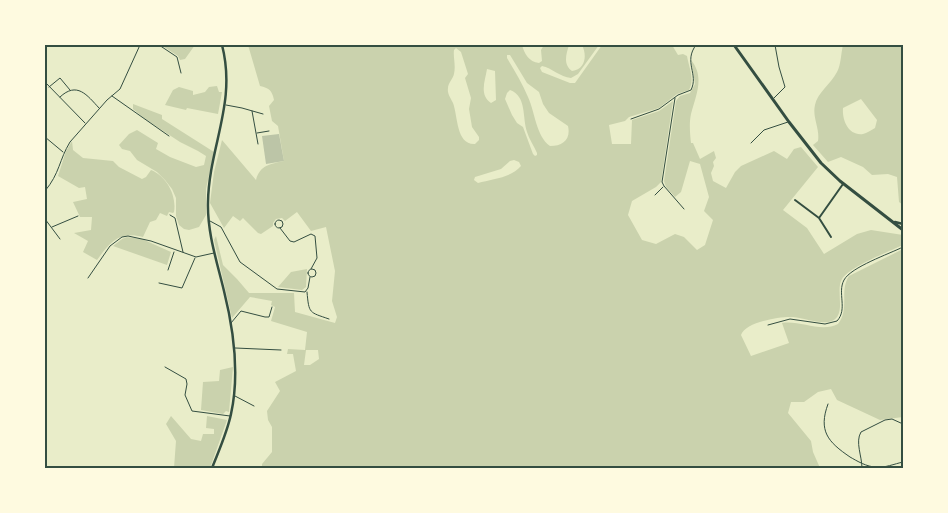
<svg xmlns="http://www.w3.org/2000/svg" width="948" height="513" font-family="Rubik,sans-serif">
<style>
.green{fill:#cad2ad;fill-rule:evenodd}
.building{fill:#bcc5a7}
.lines{fill:none;stroke-linecap:round;stroke-linejoin:round}
.service{stroke:#344e41;stroke-width:1}
.minor{stroke:#344e41;stroke-width:2}
.tertiary{stroke:#344e41;stroke-width:2.5}
.secondary{stroke:#344e41;stroke-width:3}
.neatline{fill:none;stroke:#344e41;stroke-width:2}
</style>
<rect width="100%" height="100%" fill="#e9edc9"/>
<path class="green" d="M161 45H195L185 59 180 60 178 56Z
M248 45H522C524 53 529 62 539 63L542 61 541 50 544 45H569C566 55 563 64 572 71 586 69 587 55 582 45H599L578 74 571 78C560 77 552 68 542 66L540 68 542 72 570 83H575L602 45H672L678 55 683 54 687 56C689 68 695 79 689 90L677 94 659 108 629 117 625 121 609 125 612 144H631L632 120 659 111 673 101 661 182 656 187 632 201 628 215 642 240 656 244 675 234 684 237 697 250 705 245 713 220 704 211 709 197 700 164 690 161 681 192 675 197 666 187 664 181 676 101 680 96 690 93 695 84 691 60C705 77 696 95 691 114 689 123 690 134 691 143H693L700 159 714 151 716 158 713 162 714 166 711 173 713 181 726 188 735 172 741 166 774 151 787 159 794 149 801 147 818 167 783 210 807 228 824 254 857 234 871 230 903 235V245C890 251 849 267 842 279 835 290 847 315 832 321 821 325 805 318 793 317 781 316 745 322 741 335L751 356 789 343 782 323C800 320 821 333 838 324 850 309 839 291 849 276L903 249V417L880 420 837 400 831 389 818 392 804 402H791L788 413 811 441 813 452 820 468H262V464L272 452V427L268 420 267 411 280 391 275 382 296 371 293 354H287L288 349 305 350 307 332 271 321 275 307 271 305 272 301 250 297 232 318 214 240 216 236 223 265 237 279 249 293H294L295 312 335 323 337 317 332 301 335 271 326 227 311 231 297 212 285 221 282 218 276 219 273 223V226L261 234 258 233 243 218 240 221 233 216 224 228 210 203 214 172 222 140 256 180C260 165 270 164 284 161L278 126 272 121 269 106 274 100C272 90 269 88 260 86ZM456 48 461 52 468 74 465 78 471 98 469 109 472 127 479 137V140L475 144C456 145 458 116 453 103 451 98 447 94 448 88 448 83 453 79 454 74 456 65 453 58 454 50ZM507 55H510L527 83 539 92 543 104 549 113 568 126C571 139 563 146 550 146 536 136 535 112 528 97 522 83 515 71 507 58ZM487 69 495 71 496 100 491 103C479 95 485 81 487 69ZM510 90C527 96 522 118 527 132 529 139 534 146 537 153V155L535 156 533 154 523 127 517 123 512 115 505 99 507 93ZM514 160 519 162 521 166C511 178 492 179 478 183L474 180 475 177 501 169 510 161ZM306 350H318L319 359 310 365H304Z
M843 45H903V205L899 202 897 177 888 174 872 175 863 167 841 157 828 162 813 145 818 141C820 129 812 117 815 105 817 93 831 84 837 72 841 65 841 53 843 45ZM861 99 877 120 875 128C871 130 867 133 863 134 848 136 842 120 843 108Z
M217 86 219 92H222L218 114 187 108 186 110 165 105 173 90 179 87 193 91V95L205 92 209 87Z
M133 104 162 115V119L214 152 206 189V215L199 227 189 230 184 229 179 225 176 216V198L172 189 165 180 157 172 137 160 130 151 122 149 119 145 129 134 137 130 158 143 156 149 170 157 196 167 204 165 206 156 198 151 180 142 145 119 133 109Z
M72 141 73 150 83 158 113 161 119 167 142 179 146 177 151 170C166 176 177 195 174 212L173 213 169 212 167 216 160 213 156 220 150 222 143 237C119 231 110 242 97 260L83 252 88 241 74 233 91 230 92 217H80L73 202 87 199 85 187 79 188 58 176 66 151Z
M127 237 142 239 171 252 167 265 113 246 122 239Z
M307 269 306 287 302 290 278 287 291 272Z
M233 367 229 412 226 411 223 414 201 410 203 382 219 381 220 370Z
M171 416 191 439 201 441 203 434H214V429L206 428 207 416 227 420 210 468H174L176 441 166 424Z"/>
<path class="building" d="M279 134 284 161 266 164 262 136Z"/>
<g class="lines">
<path class="service" d="M159 45 177 57 181 73
M45 82 85 123
M49 87 60 78 70 90
M112 96 169 136
M60 97C77 81 87 95 99 108
M675 98 662 182 664 186 684 209
M774 98 785 87 779 67 775 45
M226 105 242 108 263 114
M252 111 258 144
M631 119 659 109 678 95 691 90C699 74 683 62 696 45
M257 133 269 131
M45 137 63 152
M751 143 764 130 788 122
M45 191C60 173 59 160 70 142L107 100 120 89 140 45
M655 195 663 187
M170 215 175 218 183 252
M45 219 60 239
M275 224a4 4 0 1 1 8 0a4 4 0 1 1-8 0Z
M210 221 221 227 240 262 277 289 305 292 308 288 310 277
M52 227 78 216
M280 228 290 241 294 242 311 234 315 236 317 258 311 269
M308 273a4 4 0 1 1 8 0a4 4 0 1 1-8 0Z
M168 270 174 252
M88 278 110 246 122 237 128 236 151 241 196 257 214 253
M159 283 182 288 195 258
M307 292C309 314 309 312 329 319
M231 323 241 311 265 317H269L272 307
M768 325 790 319 825 324 837 321C848 309 837 293 844 280 851 267 889 254 903 247
M235 348 281 350
M165 367 186 379 187 384 185 395 192 411 230 416
M235 396 254 406
M828 404C818 431 828 442 850 457 857 461 867 467 876 467 885 468 894 464 903 462
M862 468C862 456 855 442 861 432L885 420 892 419 903 424"/>
<path class="minor" d="M795 200 819 218 831 237
M819 218 843 184"/>
<path class="tertiary" d="M895 222 903 224
M212 468C219 450 227 433 231 414 240 373 234 331 224 291 217 262 207 232 208 202 209 146 237 103 222 45"/>
<path class="secondary" d="M734 45 789 122 821 163 840 181 903 230"/>
</g>
<rect width="948" height="513" fill="none" stroke="#fefae0" stroke-width="92"/>
<rect x="46" y="46" width="856" height="421" class="neatline"/>
</svg>
